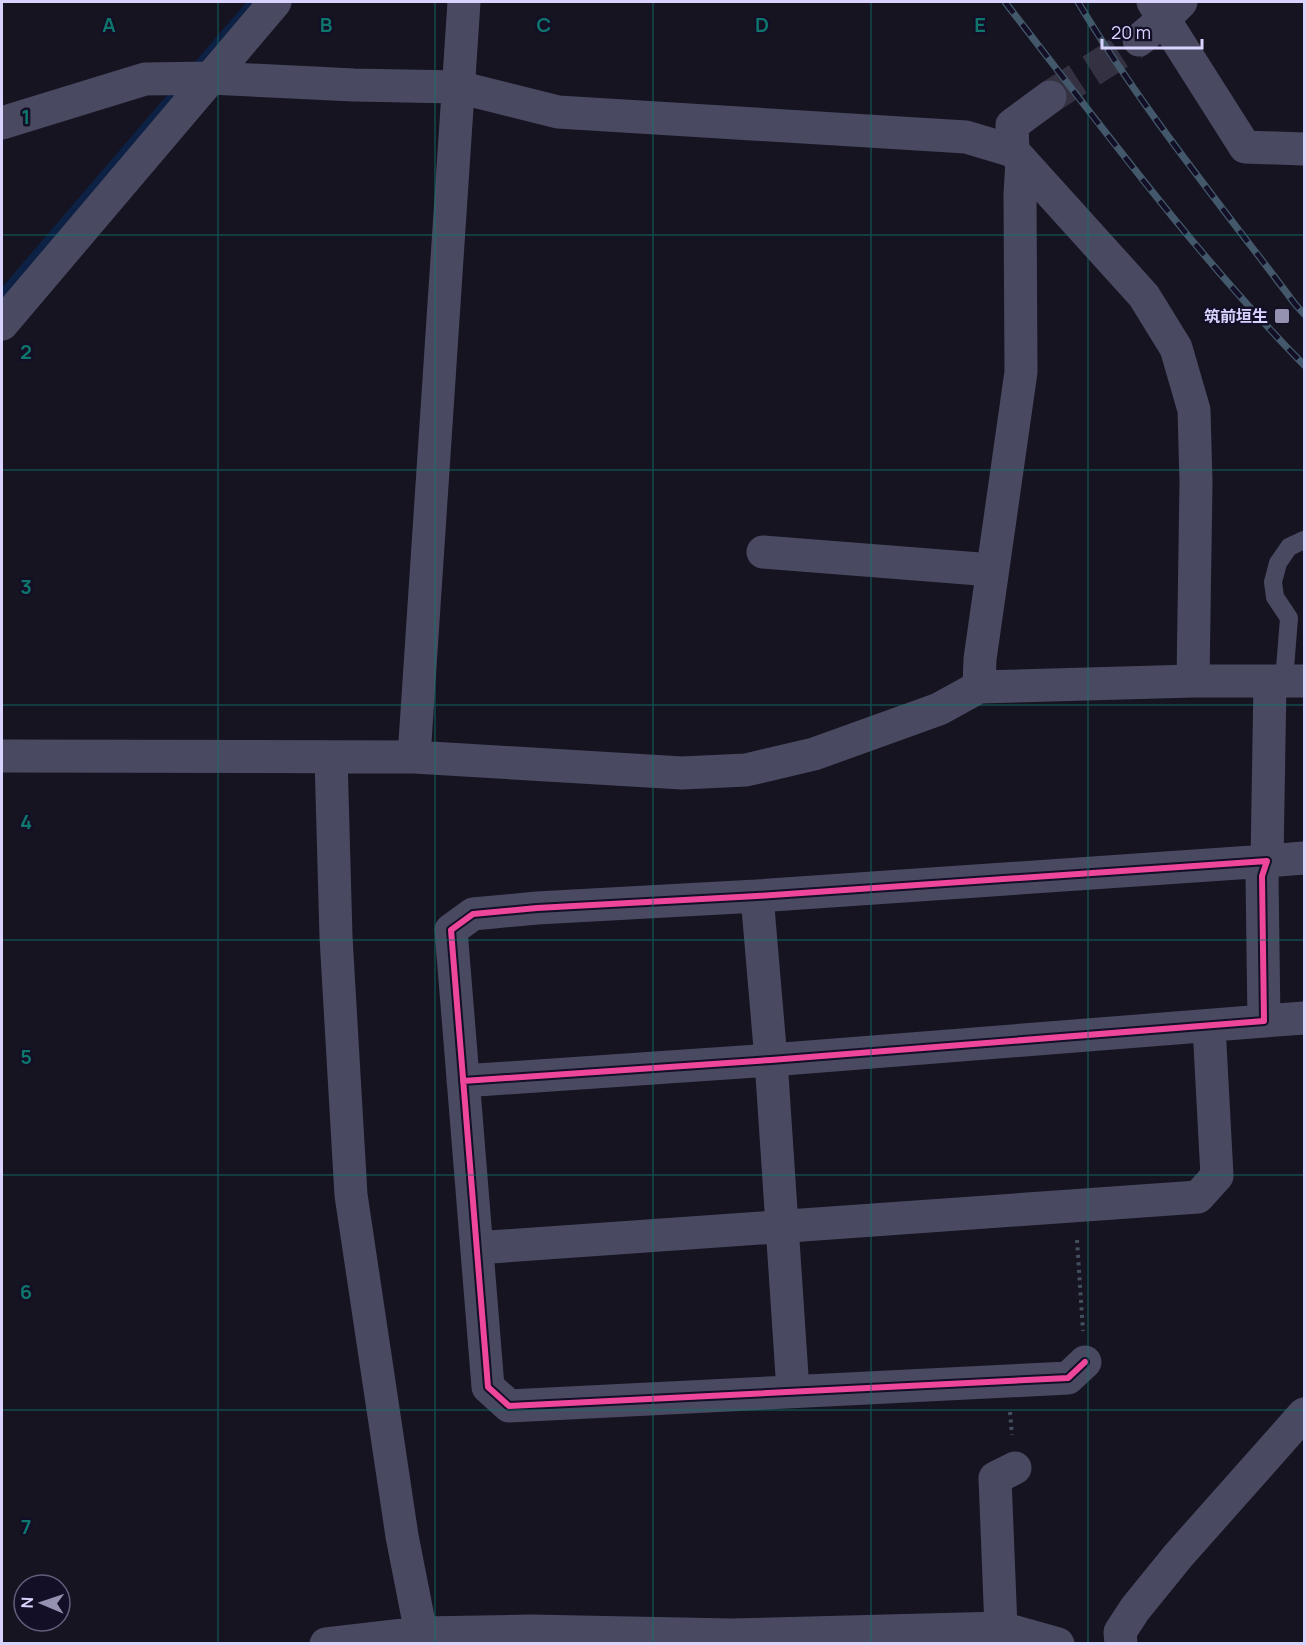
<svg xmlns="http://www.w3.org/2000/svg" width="1306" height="1645" font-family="Manrope,'Noto Sans JP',sans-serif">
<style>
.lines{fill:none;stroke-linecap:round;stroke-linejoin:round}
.stream{stroke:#0d2144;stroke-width:10}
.minor-tunnel{stroke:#333142;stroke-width:33;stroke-dasharray:33 16;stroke-linecap:butt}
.path{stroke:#44505f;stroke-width:4;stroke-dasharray:3 4.5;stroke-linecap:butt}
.service{stroke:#4a4962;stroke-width:18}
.minor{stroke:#4a4962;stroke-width:33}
.tertiary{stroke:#4a4962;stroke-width:33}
.rail-casing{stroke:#43596b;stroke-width:7}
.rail{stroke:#130f26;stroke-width:4.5;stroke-dasharray:14;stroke-linecap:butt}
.cycleway-casing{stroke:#130f26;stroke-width:10}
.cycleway{stroke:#ed469a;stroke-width:6}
.grid{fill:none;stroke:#0f766e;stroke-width:1.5;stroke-opacity:0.55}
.poi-dot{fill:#9591b1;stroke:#130f26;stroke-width:2}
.labels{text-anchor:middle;stroke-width:5;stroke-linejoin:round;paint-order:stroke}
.poi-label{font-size:16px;font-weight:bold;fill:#d9d4ff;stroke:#130f26;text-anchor:end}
.grid-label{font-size:20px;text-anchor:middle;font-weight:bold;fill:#0f766e;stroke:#130f26;stroke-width:5;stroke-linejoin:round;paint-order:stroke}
</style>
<rect width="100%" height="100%" fill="#161421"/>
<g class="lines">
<path class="stream" d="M193 72 253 2
M2 295 183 84"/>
<path class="minor-tunnel" d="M1050 97 1139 40"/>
<path class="path" d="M1077 1240 1083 1331
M1010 1412 1012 1435"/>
<path class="service" d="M1284 681 1289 618 1275 597 1273 582 1278 563 1289 547 1304 540"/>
<path class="minor" d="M1153 2 1245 147 1304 149
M1139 40 1164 19 1181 2
M2 123 145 79 210 78 354 85 458 87 558 112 966 137 1013 151 1144 296 1176 348 1194 410 1196 482 1193 681
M1013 151 1012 125 1050 97
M2 324 275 2
M763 552 992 570
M1270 681 1267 861 1304 858
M979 687 980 659 1021 372 1020 194 1022 161
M2 756 414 757 682 773 746 770 814 754 939 709 979 687 1193 681H1304
M331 757 336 937 351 1195 402 1536 421 1633
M414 757 464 2
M757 896 771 1060 793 1391
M1264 1021 1304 1018
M463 1081 771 1060 1264 1021 1262 876 1267 861 757 896 537 908 473 914 451 930 488 1387 509 1406 1068 1378 1085 1362
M477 1248 1198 1197 1217 1176 1209 1026
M1001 1628 995 1478 1015 1468
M326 1644 421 1633 531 1631 731 1635 1001 1628 1058 1644"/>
<path class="tertiary" d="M1121 1644 1120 1632 1135 1609 1178 1556 1304 1414"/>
<defs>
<path id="rail" d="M1005 2C1101 126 1194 253 1304 365
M1078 2C1141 108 1221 205 1295 304L1304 314"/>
</defs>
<use href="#rail" class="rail-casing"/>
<use href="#rail" class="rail"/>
<defs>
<path id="cycleway" d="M463 1081 771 1060 1264 1021 1262 876 1267 861 757 896 537 908 473 914 451 930 488 1387 509 1406 1068 1378 1085 1362"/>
</defs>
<use href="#cycleway" class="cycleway-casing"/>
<use href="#cycleway" class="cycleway"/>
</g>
<path class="grid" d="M218 2V1644M435 2V1644M653 2V1644M871 2V1644M1088 2V1644M2 235H1304M2 470H1304M2 705H1304M2 940H1304M2 1175H1304M2 1410H1304"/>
<rect class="poi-dot" x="1274" y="308" width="16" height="16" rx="3"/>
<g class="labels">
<g class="poi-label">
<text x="1268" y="322">筑前垣生</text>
</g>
</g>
<g class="grid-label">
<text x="109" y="32">A</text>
<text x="326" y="32">B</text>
<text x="544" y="32">C</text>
<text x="762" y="32">D</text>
<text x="980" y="32">E</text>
<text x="26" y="124">1</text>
<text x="26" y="359">2</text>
<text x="26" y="594">3</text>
<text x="26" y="829">4</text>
<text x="26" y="1064">5</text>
<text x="26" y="1299">6</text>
<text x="26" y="1534">7</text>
</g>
<rect width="1306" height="1645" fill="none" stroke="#d9d4ff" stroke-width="6"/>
<g transform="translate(42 1603) rotate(272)"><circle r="28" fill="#130f26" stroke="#625e7d" stroke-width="1.5"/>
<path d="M0-4.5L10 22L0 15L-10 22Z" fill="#9591b1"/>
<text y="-9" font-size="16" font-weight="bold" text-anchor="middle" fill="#d9d4ff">N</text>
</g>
<path d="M1102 39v9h100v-9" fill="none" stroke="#d9d4ff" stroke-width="3"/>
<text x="1111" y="39" font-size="18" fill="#d9d4ff" stroke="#130f26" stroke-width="4.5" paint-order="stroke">20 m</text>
</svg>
